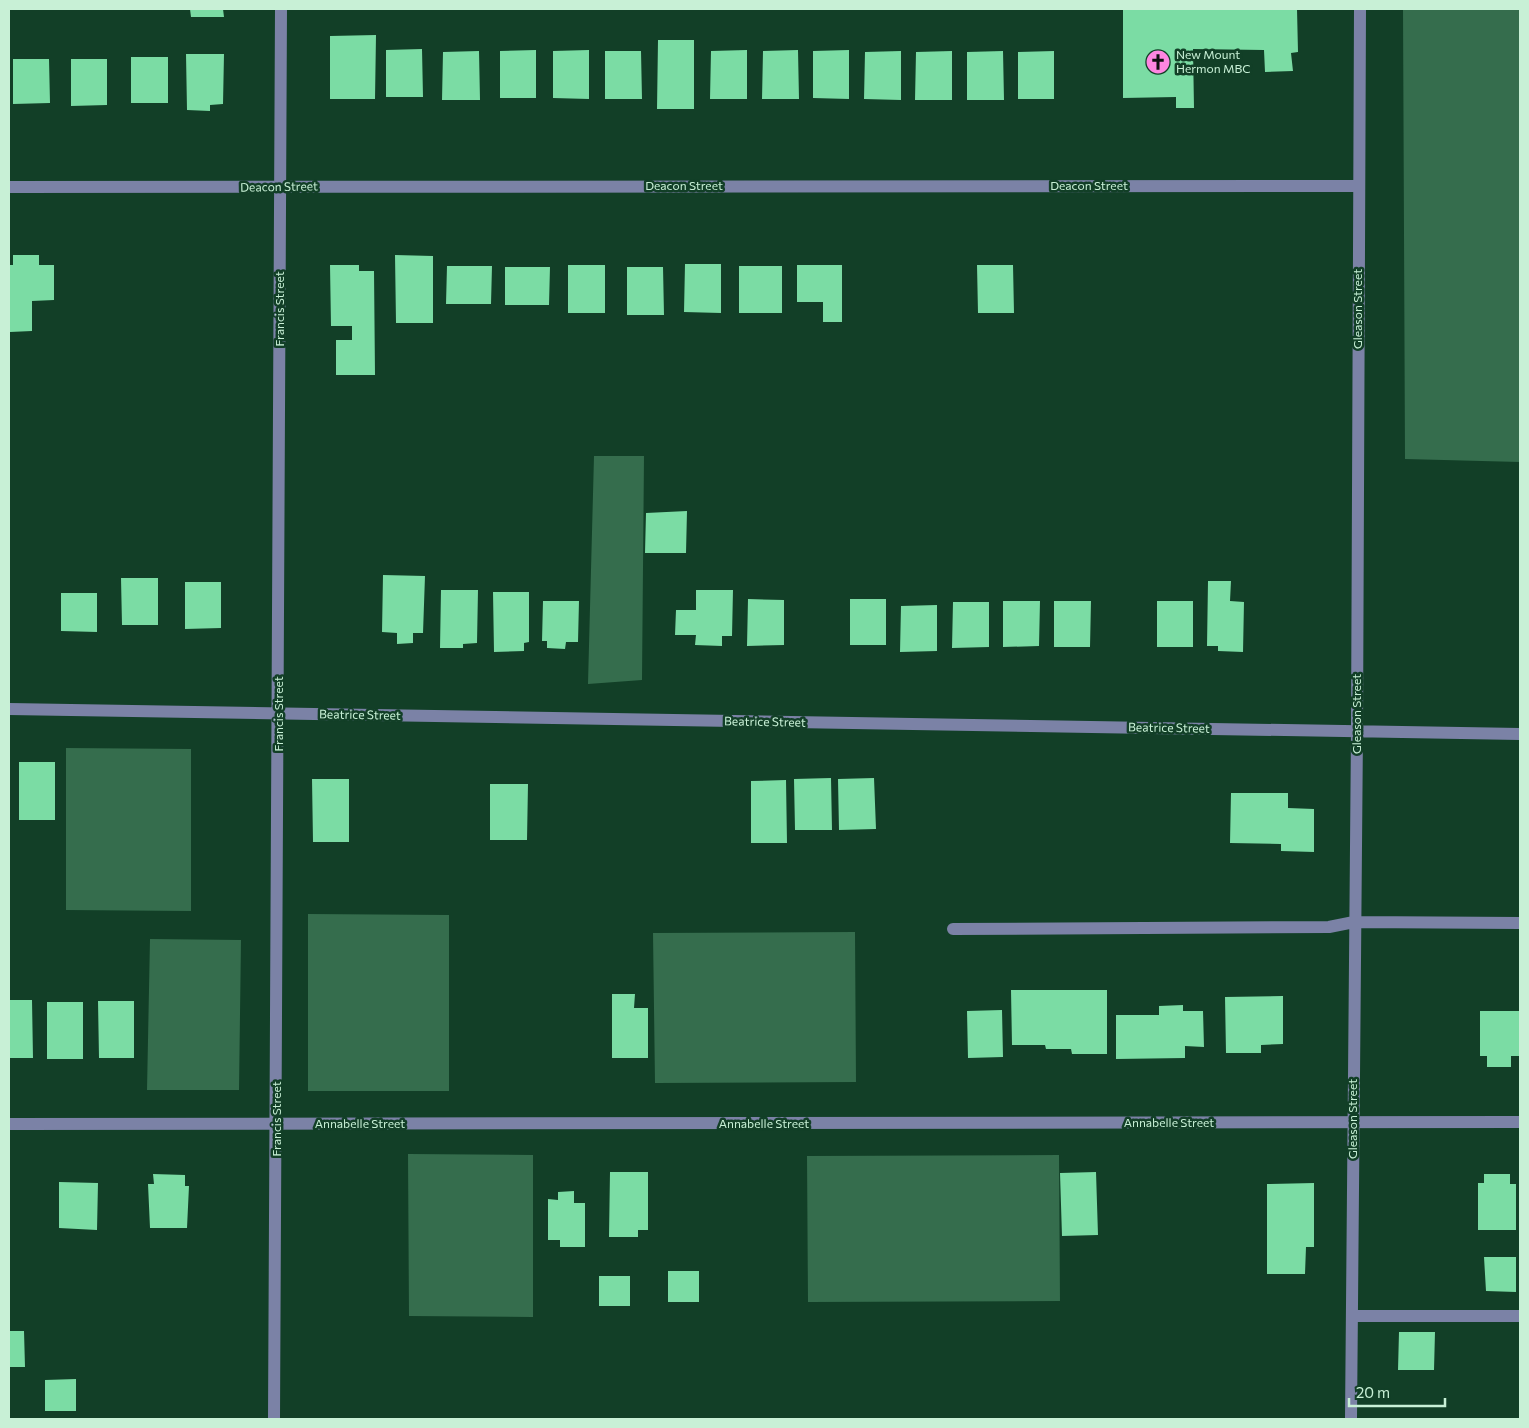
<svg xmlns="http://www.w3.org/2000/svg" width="1529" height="1428" font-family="Commissioner,sans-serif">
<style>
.green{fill:#356d4d}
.building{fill:#7bdca4}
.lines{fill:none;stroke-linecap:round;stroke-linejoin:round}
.minor{stroke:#7b82a6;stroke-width:12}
.labels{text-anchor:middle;stroke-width:5;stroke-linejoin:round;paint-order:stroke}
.poi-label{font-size:12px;fill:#c8f0d6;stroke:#123f27;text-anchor:start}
.street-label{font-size:12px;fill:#c8f0d6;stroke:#123f27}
</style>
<rect width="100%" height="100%" fill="#123f27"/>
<path class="green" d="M1403 9H1520V462L1405 459Z
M594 456H644L642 680 588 684Z
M66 748 191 749V911L66 910Z
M308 914 449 915V1091H308Z
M855 932 856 1082 655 1083 653 933Z
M150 939 241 940 239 1090H147Z
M408 1154 533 1155V1317L409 1316Z
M1059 1155 1060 1301 808 1302 807 1156Z"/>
<path class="building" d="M190 9H223L224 17H191Z
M1123 9H1297L1298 52 1291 53 1293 71 1265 72 1264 50 1193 49 1194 108H1176V97L1123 98Z
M376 35 375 99H330V36Z
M658 40H694V109H657Z
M422 49 423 97H386V50Z
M536 50V98H500V51Z
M589 50V99L553 98V51Z
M747 50V99H710L711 51Z
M798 50 799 99H762L763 51Z
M849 50V99L813 98V51Z
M479 51 480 100H442L443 52Z
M605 51H641L642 99H605Z
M901 51V100L864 99 865 52Z
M952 51V100H915L916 52Z
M1003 51 1004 100H967V52Z
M1054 51V99H1018V52Z
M186 54H224L223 104 210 105V111L187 110Z
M131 57H168V103H131Z
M13 59H49L50 103 13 104Z
M71 59H107V105L71 106Z
M13 255H39V265H54V300L32 301V331L10 332 9 265H13Z
M395 255 433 256V323H396Z
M685 264H721V313L684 312Z
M330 265H359V271H374L375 375H336V340H352V326H331Z
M568 265H605V313H568Z
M797 265H842V322H823V302H797Z
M977 265H1013L1014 313H978Z
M447 266H492L491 304H446Z
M739 266H782V313H739Z
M505 267H550L549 305H505Z
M627 267H663L664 315H627Z
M687 511 686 553H645L646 513Z
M383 575 425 576 423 633H413V643L397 644V633L382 632Z
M121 578H158V625H122Z
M1208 581H1231L1230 601 1244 602 1243 652 1218 651V646H1207Z
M185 582H221V628L185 629Z
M441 590H478L477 643 463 644V648H440Z
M696 590H733L732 636H722V646L695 645 696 635H675L676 610H696Z
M493 592H529V642L524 643V651L494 652Z
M61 593H97V632L61 631Z
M748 599 784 600V645L747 646Z
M850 599H886V645H850Z
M543 601H579L578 642H566L565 649 547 648V641H542Z
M1003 601H1040L1039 646 1003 647Z
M1054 601H1091L1090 647H1054Z
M1157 601H1193V647H1157Z
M953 602H989V647L952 648Z
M937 605V651L900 652 901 606Z
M19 762H55V820H19Z
M831 778 832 830H795L794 779Z
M874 778 876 829 839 830 838 779Z
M312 779H349V842H313Z
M786 780 787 843H751V781Z
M490 784H528L527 840H490Z
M1231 793H1288V808L1314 809V852L1281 851V844L1230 843Z
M1011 990H1107V1054H1072L1071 1049H1046L1045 1045H1012Z
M612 994H635L634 1008H648V1058H612Z
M1283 996V1044L1261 1045V1053H1226L1225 997Z
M9 1000H32L33 1058H9Z
M98 1001H134V1058H99Z
M47 1002H83V1059H47Z
M1183 1005V1011H1203L1204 1047 1185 1046V1058L1116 1059V1015H1159V1006Z
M1002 1010 1003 1057 968 1058 967 1011Z
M1480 1011H1519V1056H1511V1067H1487V1056H1480Z
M610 1172H648V1230H638V1237H609Z
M1096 1172 1098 1235 1062 1236 1060 1173Z
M153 1174 185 1175V1186H189L187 1228H150L148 1184H154Z
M1484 1174H1510V1184H1516V1230H1478V1183H1484Z
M59 1182 98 1183 97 1230 59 1228Z
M1314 1183V1247H1306L1305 1274H1267V1184Z
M574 1191V1203H585V1247H560V1240H548V1199L558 1200V1192Z
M1484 1257H1516V1292L1486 1291Z
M668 1271H699V1302H668Z
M599 1276H630V1306H599Z
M9 1331H24L25 1367H9Z
M1399 1332H1435L1434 1370H1398Z
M76 1379V1411H45V1380Z"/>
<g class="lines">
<path class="minor" d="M9 187 1359 186
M9 709 1520 734
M953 929 1329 927 1354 922 1520 923
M9 1124 1520 1122
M1352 1316H1520
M274 1419 281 9
M1351 1419 1357 732 1360 9"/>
</g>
<defs>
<symbol id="church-disc" viewBox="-11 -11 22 22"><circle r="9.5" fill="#fe86e1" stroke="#123f27"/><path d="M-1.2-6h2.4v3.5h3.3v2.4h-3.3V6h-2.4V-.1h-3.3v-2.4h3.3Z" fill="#111"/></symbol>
</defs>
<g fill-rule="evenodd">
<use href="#church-disc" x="1144" y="48" width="28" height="28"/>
</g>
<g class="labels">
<g class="poi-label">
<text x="1176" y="59">New Mount<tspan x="1176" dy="14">Hermon MBC</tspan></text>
</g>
<g class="street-label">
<text x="684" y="190">Deacon Street</text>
<text x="1089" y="190">Deacon Street</text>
<text transform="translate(279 187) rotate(-1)" y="4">Deacon Street</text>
<text transform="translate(280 309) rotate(-90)" y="4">Francis Street</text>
<text transform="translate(1358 309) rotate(-90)" y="4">Gleason Street</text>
<text transform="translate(279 714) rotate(-90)" y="4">Francis Street</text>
<text transform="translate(1357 714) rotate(-90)" y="4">Gleason Street</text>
<text transform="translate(360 715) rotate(1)" y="4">Beatrice Street</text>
<text transform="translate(765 722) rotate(1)" y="4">Beatrice Street</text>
<text transform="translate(1169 728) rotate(1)" y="4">Beatrice Street</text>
<text transform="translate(277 1119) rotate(-90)" y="4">Francis Street</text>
<text transform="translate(1353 1119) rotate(-90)" y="4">Gleason Street</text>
<text x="1169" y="1127">Annabelle Street</text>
<text x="360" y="1128">Annabelle Street</text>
<text x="764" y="1128">Annabelle Street</text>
</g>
</g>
<rect width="1529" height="1428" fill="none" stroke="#c8f0d6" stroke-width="20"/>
<path d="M1349 1398v8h96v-8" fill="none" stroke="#c8f0d6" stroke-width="2.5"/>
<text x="1356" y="1398" font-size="15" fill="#c8f0d6" stroke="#123f27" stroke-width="4" paint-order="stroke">20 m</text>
</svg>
